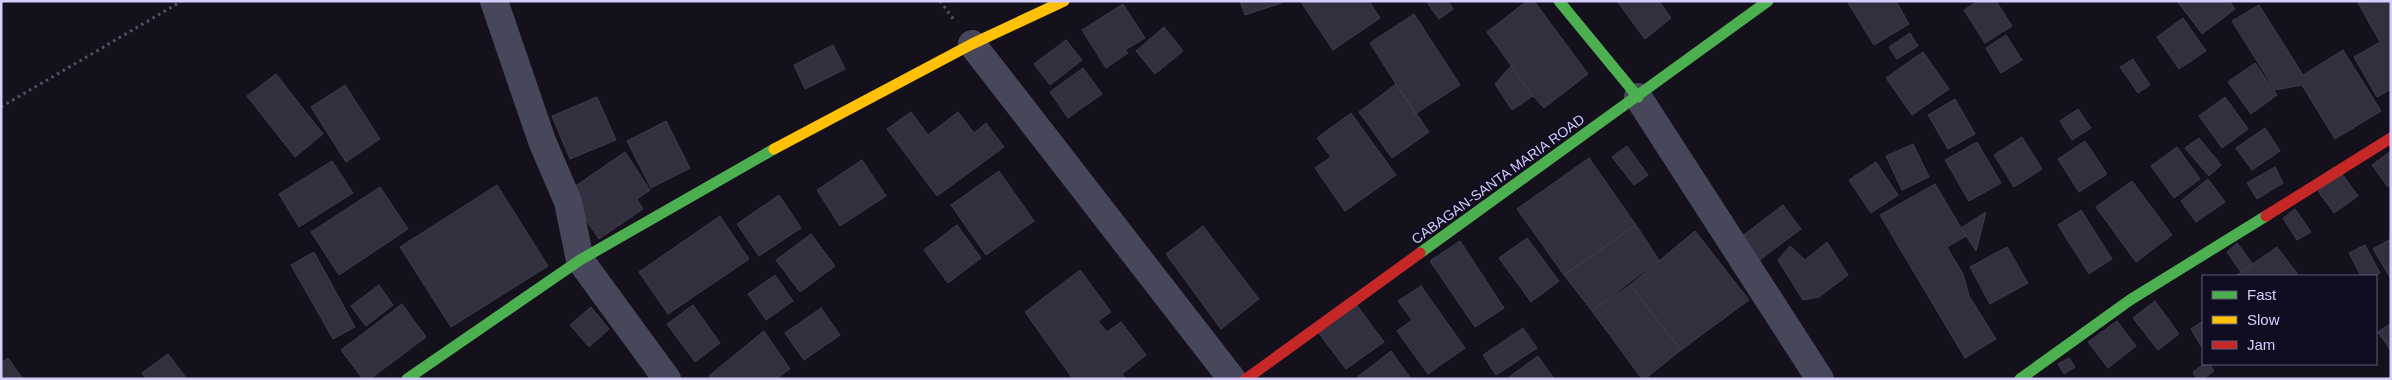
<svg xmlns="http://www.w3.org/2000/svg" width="2392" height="380" font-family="Helvetica,sans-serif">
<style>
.building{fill:#322f3e;stroke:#3f3b4f}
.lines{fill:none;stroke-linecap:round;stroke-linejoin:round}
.path{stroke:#4a5864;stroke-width:3;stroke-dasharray:2.5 4;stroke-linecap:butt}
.street{stroke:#47475c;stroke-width:28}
.fast{stroke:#4caf50;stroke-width:11}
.slow{stroke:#ffc107;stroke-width:11}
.jam{stroke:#c62828;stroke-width:11}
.labels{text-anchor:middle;stroke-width:4;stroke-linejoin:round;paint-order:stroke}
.street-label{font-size:14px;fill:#d3cefd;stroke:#110d20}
</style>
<rect width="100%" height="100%" fill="#14111c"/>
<path class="building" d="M1240 1H1280L1281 3 1245 15Z
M1369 1 1380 18 1333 50 1301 2Z
M1426 1H1448L1453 9 1439 19Z
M1527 1H1534L1588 74 1544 108 1533 96 1487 32Z
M1617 1H1659L1671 18 1645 39Z
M1847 1H1896L1909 24 1874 45Z
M1978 1H1996L2012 26 1985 43 1964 10Z
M2180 1H2229L2235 9 2202 34 2178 2Z
M2357 1H2391V89L2377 97 2354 57 2380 42Z
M1123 4 1145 38 1125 50 1128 53 1106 68 1082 30Z
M2259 5 2303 75 2343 50 2381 111 2335 139 2302 85 2275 90 2232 21Z
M1414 14 1460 85 1415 114 1370 43Z
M2183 18 2206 51 2179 69 2157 37Z
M1164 27 1183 51 1155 74 1136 51Z
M1910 33 1918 46 1897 59 1889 47Z
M2006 35 2022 60 2001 73 1986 48Z
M1066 40 1082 60 1050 85 1034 64Z
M833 45 845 69 805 89 794 65Z
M1923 52 1949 89 1912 115 1886 78Z
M2133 59 2150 85 2138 93 2120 67Z
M2255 63 2277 95 2251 114 2228 82Z
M1511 66 1533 96 1512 110 1495 84Z
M1083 68 1102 94 1068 118 1050 92Z
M276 74 323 134 295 157 247 96Z
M1396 84 1429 132 1392 158 1359 112Z
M345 85 380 139 346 162 311 107Z
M597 97 616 140 570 159 552 116Z
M2225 97 2248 129 2222 148 2199 116Z
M1955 99 1975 134 1948 149 1928 115Z
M2078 109 2091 128 2072 140 2060 121Z
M911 112 928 135 958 112 974 133 986 123 1004 147 937 196 887 129Z
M1351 113 1396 175 1345 211 1315 168 1331 157 1317 138Z
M666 121 690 168 651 188 627 141Z
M2265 128 2280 151 2252 170 2236 148Z
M2022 137 2042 169 2014 187 1994 155Z
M2199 138 2221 165 2209 176 2185 148Z
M2085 141 2107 174 2079 192 2058 159Z
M1977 142 2001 183 1969 201 1945 160Z
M1913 144 1929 177 1902 190 1886 156Z
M1627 146 1648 175 1634 185 1612 157Z
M2177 147 2200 179 2174 198 2151 166Z
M2391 151V185L2388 187 2372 165Z
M625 152 650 190 637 199 643 209 599 239 567 192Z
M1589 158 1636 225 1564 275 1517 209Z
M862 160 886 196 840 226 817 190Z
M332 161 353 193 299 227 279 194Z
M1876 162 1898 195 1871 213 1849 180Z
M2275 167 2283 183 2257 199 2247 183Z
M999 171 1034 221 986 255 951 205Z
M2342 174 2358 196 2334 213 2318 191Z
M2208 179 2225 202 2196 222 2181 201Z
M2132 181 2172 235 2136 262 2096 207Z
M1935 184 1966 236 1947 247 1963 274 1969 296 1996 339 1965 358 1880 215Z
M497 185 548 266 451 327 400 247Z
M380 187 408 229 339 275 311 232Z
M779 195 801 228 759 256 737 224Z
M1783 205 1801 229 1745 271 1728 247Z
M2295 209 2311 232 2297 240 2283 218Z
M2081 210 2112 259 2089 274 2058 225Z
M1986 212 1976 251 1961 228Z
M720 216 749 259 668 314 639 272Z
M957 225 981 258 948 283 924 250Z
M1636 225 1659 260 1592 311 1564 275Z
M1203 226 1259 299 1221 329 1166 254Z
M1695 231 1749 300 1681 350 1630 285Z
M811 234 835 266 800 292 776 260Z
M1527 238 1559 281 1531 302 1499 258Z
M2389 240 2391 244V279L2373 249Z
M1460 241 1504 308 1475 327 1430 261Z
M1827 242 1848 275 1819 297 1803 300 1778 260 1790 246 1805 260Z
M2237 243 2253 264 2241 272 2227 252Z
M2365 245 2380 273 2375 276H2361L2349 253Z
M2007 247 2028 283 1990 304 1970 267Z
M2277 247 2299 276H2236L2241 272Z
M314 252 355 327 333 339 291 265Z
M1080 270 1111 312 1098 321 1107 332 1121 322 1146 355 1122 374 1126 379H1073L1025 312Z
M775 275 793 301 766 320 748 294Z
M379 285 393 305 366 326 351 306Z
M1630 285 1681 350 1645 379H1642L1592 311Z
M1421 286 1465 348 1428 374 1397 331 1412 320 1398 301Z
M2155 301 2179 334 2158 350 2133 318Z
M402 304 426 337 370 379H363L341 350Z
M1356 304 1384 342 1346 369 1318 332Z
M693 305 720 343 695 362 667 324Z
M591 307 609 329 589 347 570 325Z
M821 308 840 335 804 360 785 333Z
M2117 321 2136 346 2108 368 2088 342Z
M2203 321V349L2191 329Z
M2391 323V351L2378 332Z
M1523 328 1537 348 1496 375 1483 355Z
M764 331 790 369 776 379H711L709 376Z
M1391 351 1411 379H1355Z
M168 354 187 379H146L142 373Z
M1538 356 1554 379H1511L1509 377Z
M8 358 23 379H1V363Z
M2069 358 2075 367 2064 374 2058 364Z
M2204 364H2209L2214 371 2203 379H2197L2193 372Z"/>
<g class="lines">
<path class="path" d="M940 1 954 20
M1 107 182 1"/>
<path class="street" d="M494 1 542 141 568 202 580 260 667 379
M972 44 1232 379
M1638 97 1820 379"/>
<path class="fast" d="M1559 1 1638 97
M1420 253 1768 1
M407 379 580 260 774 149
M2020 379 2130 300 2266 216"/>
<path class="slow" d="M774 149 972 44 1064 1"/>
<path class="jam" d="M2266 216 2391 138
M1246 379 1420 253"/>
</g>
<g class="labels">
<g class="street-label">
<text transform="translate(1498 179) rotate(-36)" y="5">CABAGAN-SANTA MARIA ROAD</text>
</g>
</g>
<rect width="2392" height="380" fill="none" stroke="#d3cefd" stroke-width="5"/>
<rect x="2202" y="275" width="175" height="90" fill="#110d20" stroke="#5f5a78"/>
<rect x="2212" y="291" width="25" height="8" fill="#4caf50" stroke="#5f5a78"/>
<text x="2247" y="300" font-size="15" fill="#d3cefd">Fast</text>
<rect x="2212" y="316" width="25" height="8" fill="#ffc107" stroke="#5f5a78"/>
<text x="2247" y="325" font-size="15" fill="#d3cefd">Slow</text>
<rect x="2212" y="341" width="25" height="8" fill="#c62828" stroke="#5f5a78"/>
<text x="2247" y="350" font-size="15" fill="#d3cefd">Jam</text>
</svg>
